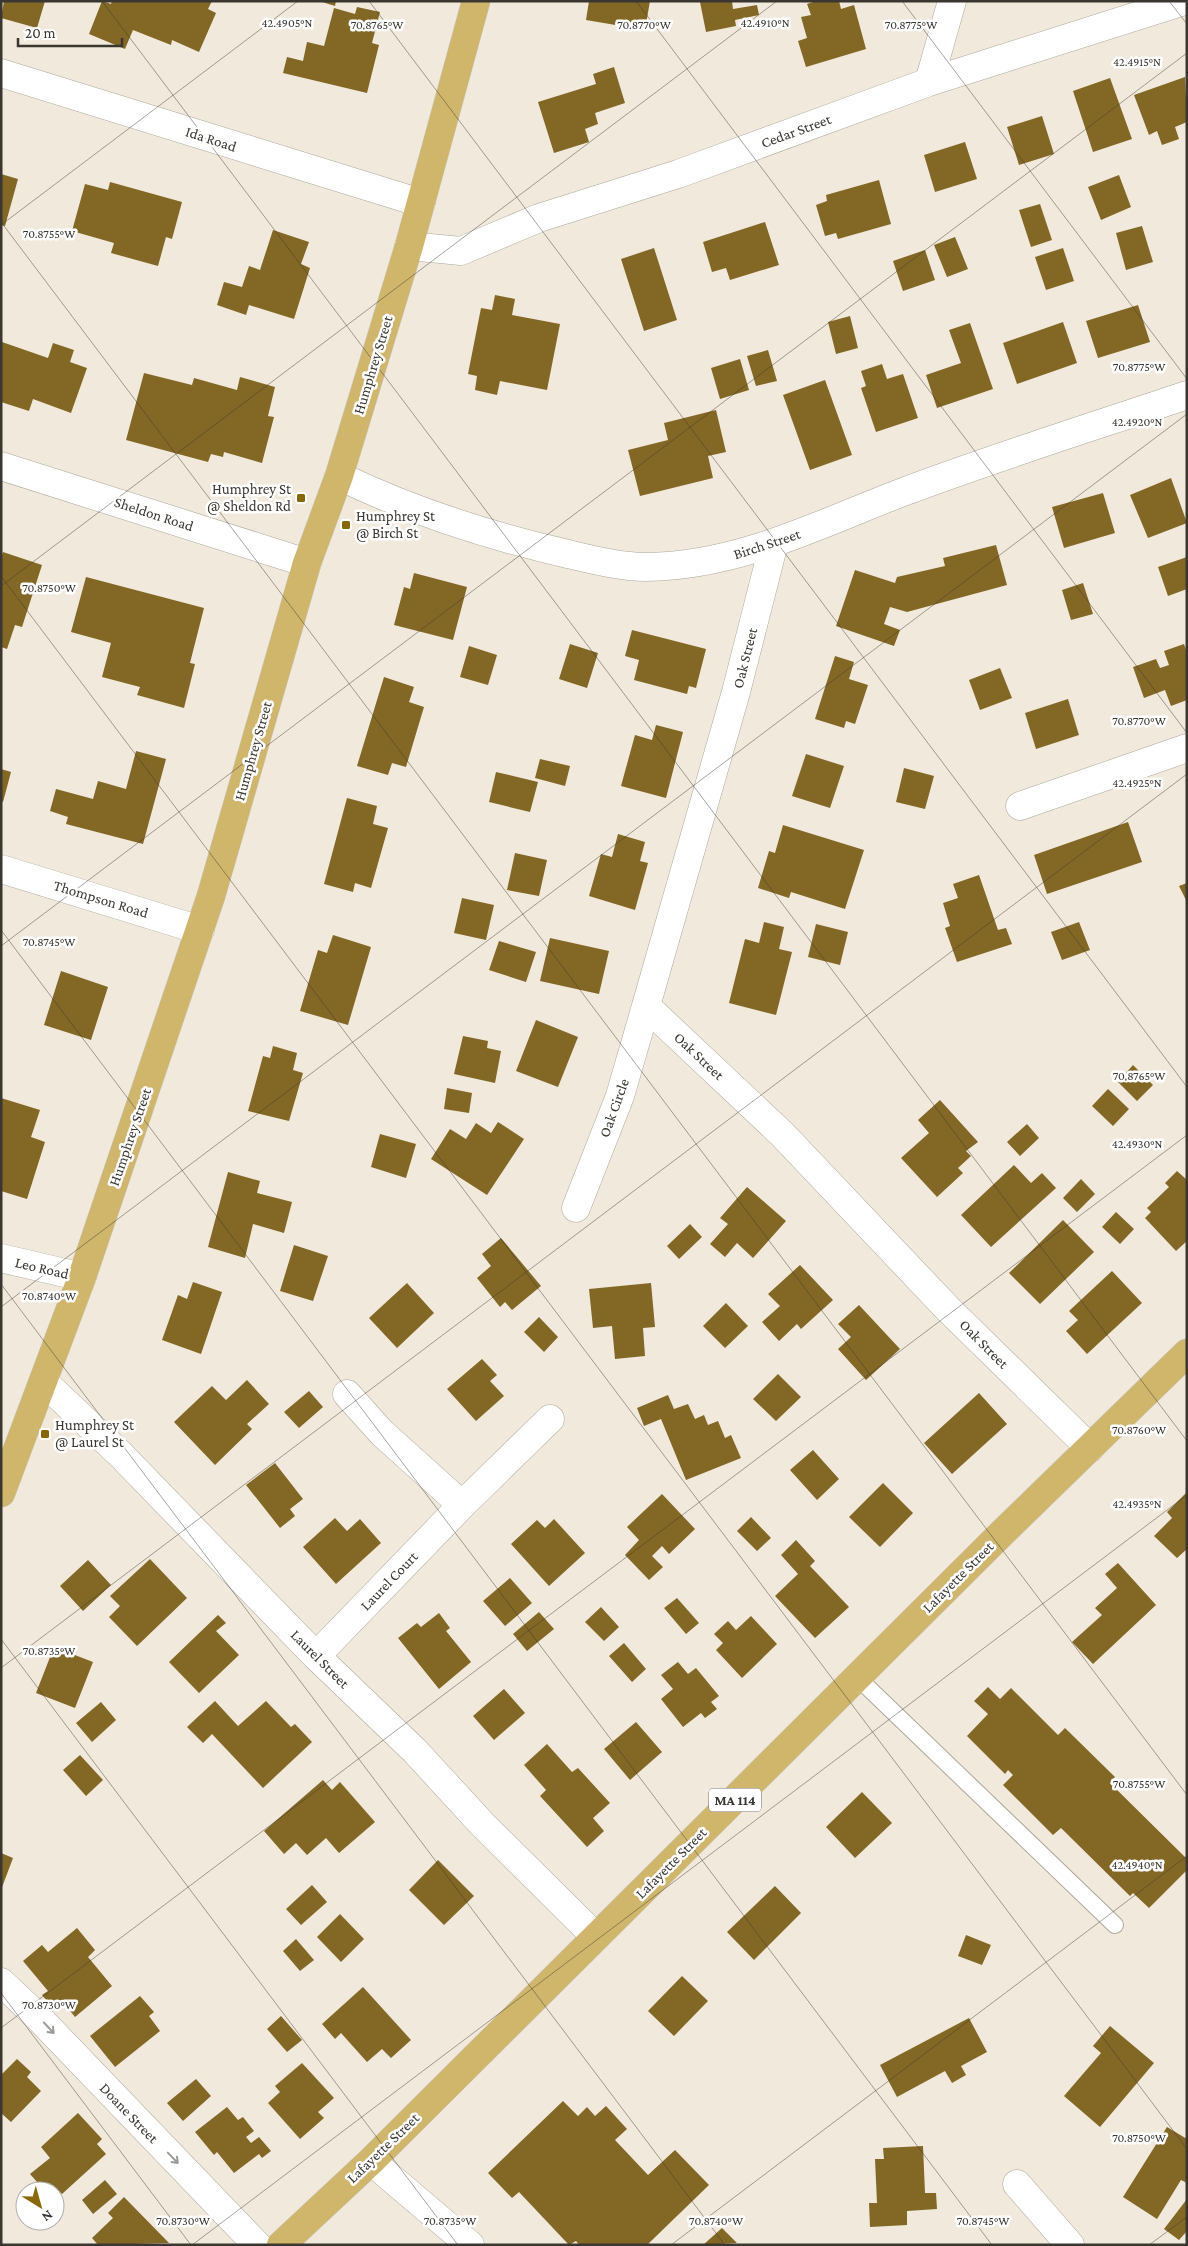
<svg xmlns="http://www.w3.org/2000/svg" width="1188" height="2246" font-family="'Crimson Pro',serif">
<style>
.building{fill:#836725}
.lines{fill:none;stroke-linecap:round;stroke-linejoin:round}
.service-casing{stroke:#aea89a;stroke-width:18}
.minor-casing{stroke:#aea89a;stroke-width:29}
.primary-casing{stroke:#cccbc9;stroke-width:29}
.service{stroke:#fff;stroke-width:16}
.minor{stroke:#fff;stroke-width:28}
.primary{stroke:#cfb66b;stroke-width:28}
.oneway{stroke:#9c9b98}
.ticks{fill:none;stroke:#3a3731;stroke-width:1;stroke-opacity:0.45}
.poi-dot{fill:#8a6806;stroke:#fff;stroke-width:2}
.labels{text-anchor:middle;stroke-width:5;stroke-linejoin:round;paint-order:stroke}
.shield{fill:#fff;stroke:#75736f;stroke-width:1}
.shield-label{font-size:14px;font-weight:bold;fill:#3a3731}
.street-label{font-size:15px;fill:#3a3731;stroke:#fff}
.poi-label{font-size:15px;fill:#3a3731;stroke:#fff;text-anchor:start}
.ticks-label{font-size:12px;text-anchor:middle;fill:#3a3731;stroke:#fff;stroke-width:5;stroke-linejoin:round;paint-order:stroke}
</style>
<rect width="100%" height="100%" fill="#f1e9db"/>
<path class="building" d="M4 1H45L37 28 1 18Z
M102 1 111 4 112 1H212L208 9 216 13 199 52 172 40 171 45 133 30 125 49 89 34Z
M319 1H336L335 6Z
M589 1H650L645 30 586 20Z
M732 1 733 9 757 5 759 15 735 20 736 26 706 32 700 2Z
M816 1H839L841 9 854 5 866 49 806 67 798 41 807 38 801 17 811 15 807 4Z
M357 7 380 12 372 43 379 45 367 93 283 73 287 57 303 61 307 42 324 46 334 8 355 14Z
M614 67 625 103 595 113 598 124 585 129 589 142 554 153 538 102 596 84 593 74Z
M1185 77 1187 122 1175 127 1179 139 1162 145 1157 131 1149 135 1134 95Z
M1110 78 1132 139 1093 152 1073 91Z
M1042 116 1054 154 1019 165 1007 127Z
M965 142 977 179 935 192 924 155Z
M1 174 18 179 5 226 1 225Z
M1119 175 1131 207 1101 220 1088 187Z
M879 180 891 224 838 239 836 233 825 236 816 205 827 201 826 195Z
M110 182 182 202 172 239 166 237 158 266 111 253 114 243 72 231 85 184 108 190Z
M1040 204 1052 240 1031 247 1019 210Z
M765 222 779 265 730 280 726 268 712 272 703 242Z
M1142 226 1153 262 1126 270 1116 233Z
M273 230 309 242 301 264 310 268 294 319 249 305 246 315 217 305 224 282 242 287 249 266 260 270Z
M955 237 968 269 947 277 934 245Z
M654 248 677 320 644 331 621 259Z
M1063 248 1074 281 1046 290 1035 257Z
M925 250 935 280 903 291 893 261Z
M495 295 515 299 512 315 560 324 547 390 500 381 497 395 475 390 477 376 468 374 481 308 492 310Z
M1138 305 1150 342 1098 358 1086 321Z
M850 316 858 348 836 354 828 322Z
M1063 322 1077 363 1017 384 1003 343Z
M970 323 993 389 937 408 926 375 961 363 949 330Z
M2 342 48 358 53 343 74 350 70 362 87 368 71 413 33 399 29 411 1 402Z
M768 350 777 381 756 386 747 356Z
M740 359 749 390 720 399 711 368Z
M882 364 887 379 903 374 918 418 876 432 861 388 866 386 861 371Z
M144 373 192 385 194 378 237 390 240 377 275 387 268 416 274 417 262 463 224 452 223 457 211 454 208 462 126 440Z
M825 380 852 455 810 470 783 395Z
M716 410 726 452 708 456 713 478 640 496 628 450 668 440 664 423Z
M1171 478 1187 523 1148 538 1130 495Z
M1103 493 1115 533 1064 548 1052 507Z
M996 545 1007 585 907 612 890 607 884 624 900 630 894 646 836 626 855 570 895 583 897 577 945 566 943 558Z
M3 552 42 565 22 627 15 625 7 649 1 647V558Z
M1187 557V589L1168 596 1158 567Z
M414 573 467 587 453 640 394 625 404 587 410 589Z
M86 577 204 608 190 663 195 664 184 708 137 695 140 687 102 677 111 643 71 632Z
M1083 583 1093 614 1071 620 1062 590Z
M632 630 706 649 696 688 689 686 687 694 634 680 639 660 625 656Z
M570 644 598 653 587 688 559 679Z
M1184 644 1187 653V700L1171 706 1165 690 1144 698 1133 667 1156 659 1160 668 1169 665 1164 651Z
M469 646 497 655 488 685 460 677Z
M835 656 854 662 849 679 868 685 855 724 846 721 844 728 815 719Z
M1000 668 1012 698 980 710 969 680Z
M384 677 414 687 409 702 424 707 406 767 392 763 388 775 357 766Z
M1068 699 1079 735 1036 749 1025 713Z
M656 725 683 732 666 798 621 786 635 735 652 740Z
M136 751 166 759 143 844 66 824 68 817 50 811 56 789 93 799 98 781 126 789Z
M806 754 844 766 830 808 792 796Z
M540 759 570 766 565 786 535 778Z
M904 768 934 776 925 809 896 802Z
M1 769 11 772 3 802H1Z
M496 772 538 782 530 812 489 802Z
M347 798 377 806 373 824 388 828 371 888 355 883 353 892 324 884Z
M1128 822 1142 862 1047 894 1034 855Z
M783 825 864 850 845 909 791 892 789 898 758 888 769 851 775 853Z
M618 834 645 842 640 861 648 863 635 910 589 896 601 854 612 857Z
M515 853 547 860 539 896 507 890Z
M979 875 998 930 1006 928 1012 944 957 962 945 928 950 926 943 903 958 898 953 884Z
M1187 883V902L1179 886Z
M462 898 494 905 486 940 454 933Z
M764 922 784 927 779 949 792 952 776 1015 729 1003 745 939 759 943Z
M1079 922 1090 950 1062 960 1051 932Z
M816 924 848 932 840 965 808 957Z
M333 935 371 947 348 1025 300 1011 318 950 327 953Z
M550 938 609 951 599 994 540 981Z
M499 941 536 952 526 982 489 970Z
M61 971 108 987 91 1040 44 1025Z
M536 1020 578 1037 558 1087 516 1071Z
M463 1036 488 1041 487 1048 501 1051 495 1083 454 1074Z
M273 1046 297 1053 293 1070 303 1073 289 1121 248 1111 263 1056 270 1058Z
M1133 1065 1153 1085 1137 1101 1118 1082Z
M447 1088 472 1093 469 1113 444 1109Z
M1108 1089 1129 1109 1113 1126 1092 1106Z
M1 1098 40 1110 31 1137 45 1142 27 1199 1 1191Z
M940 1100 978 1142 966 1151 971 1156 958 1168 963 1173 937 1197 901 1158 929 1133 918 1120Z
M498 1122 524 1139 487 1195 431 1159 450 1129 466 1139 476 1123 491 1133Z
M1027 1124 1039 1138 1020 1156 1007 1142Z
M380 1134 416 1144 406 1178 371 1167Z
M1014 1165 1031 1183 1042 1173 1056 1188 991 1247 961 1215Z
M1177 1171 1187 1180V1241L1176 1251 1145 1218 1151 1212 1147 1208 1169 1187 1165 1183Z
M228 1172 260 1181 257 1193 292 1202 284 1233 253 1224 245 1258 208 1247Z
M1081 1179 1095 1194 1077 1212 1063 1198Z
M747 1187 786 1221 753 1258 737 1243 725 1257 710 1244 728 1224 720 1218Z
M1116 1212 1134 1229 1120 1244 1102 1227Z
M1063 1220 1094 1252 1040 1304 1009 1273Z
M690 1224 702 1237 679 1259 667 1246Z
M501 1238 541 1286 512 1310 505 1302 500 1307 477 1278 491 1266 482 1254Z
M294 1245 328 1256 313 1301 280 1291Z
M800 1265 833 1300 801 1329 797 1324 779 1341 762 1322 780 1306 768 1294Z
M1112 1271 1142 1303 1087 1354 1066 1331 1078 1320 1069 1311Z
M193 1282 222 1292 201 1354 162 1340 178 1295 187 1299Z
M407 1283 434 1313 397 1348 369 1318Z
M651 1283 655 1327 643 1328 645 1356 615 1359 612 1326 593 1328 589 1289Z
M726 1303 748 1326 725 1348 703 1326Z
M859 1305 900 1349 866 1380 838 1349 851 1337 838 1324Z
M539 1317 558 1337 544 1352 524 1332Z
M482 1359 497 1375 490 1381 504 1396 476 1421 447 1389Z
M778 1374 801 1397 776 1421 753 1399Z
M247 1380 269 1404 247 1424 252 1429 215 1465 174 1422 212 1386 226 1400Z
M309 1391 323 1407 299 1428 284 1412Z
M979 1393 1007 1424 952 1474 924 1443Z
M668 1395 674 1409 688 1404 695 1419 704 1415 708 1425 718 1421 725 1438 731 1435 741 1458 686 1480 661 1419 644 1426 637 1408Z
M813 1450 839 1479 817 1500 790 1470Z
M275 1463 303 1499 290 1509 295 1516 280 1528 246 1485Z
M883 1483 913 1513 880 1547 849 1517Z
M1187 1492V1549L1177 1558 1154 1536 1172 1518 1167 1512Z
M662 1494 695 1529 669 1554 662 1546 652 1556 663 1567 649 1580 625 1555 639 1540 627 1527Z
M751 1517 771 1538 757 1551 737 1531Z
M335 1518 347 1531 360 1519 381 1543 336 1584 303 1547Z
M554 1519 585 1553 549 1586 511 1544 537 1520 545 1528Z
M796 1540 815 1561 810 1566 849 1607 815 1638 775 1596 798 1574 781 1555Z
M150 1559 187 1598 137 1646 109 1617 120 1606 110 1596Z
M88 1560 111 1585 83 1611 60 1586Z
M1118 1563 1156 1605 1093 1664 1072 1642 1102 1615 1095 1608 1117 1588 1105 1574Z
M510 1578 532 1603 505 1626 483 1601Z
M677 1598 699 1623 686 1634 664 1608Z
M601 1607 619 1627 604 1641 585 1622Z
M539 1612 554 1629 527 1651 513 1634Z
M439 1613 450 1628 446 1631 471 1662 439 1689 398 1638 417 1623 421 1627Z
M218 1615 226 1623 216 1631 239 1655 199 1693 169 1662Z
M751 1616 777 1644 742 1678 716 1650 723 1643 714 1634 728 1621 736 1630Z
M624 1643 646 1669 632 1682 609 1656Z
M54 1647 93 1662 75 1708 36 1693Z
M678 1662 688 1674 696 1668 719 1696 711 1702 717 1709 705 1718 701 1713 683 1727 661 1699 673 1689 661 1675Z
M988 1687 1000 1699 1011 1688 1058 1735 1065 1728 1115 1777 1110 1783 1187 1859V1870L1149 1908 1133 1893 1130 1896 1061 1828 1053 1835 1003 1785 1013 1775 1008 1770 1005 1774 967 1736 988 1714 974 1701Z
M504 1689 525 1713 494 1740 473 1716Z
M215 1701 238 1726 266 1701 291 1727 295 1724 312 1742 263 1788 212 1734 203 1743 187 1727Z
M101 1702 116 1720 92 1742 76 1723Z
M636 1722 662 1752 630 1780 604 1749Z
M547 1744 572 1772 578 1768 610 1803 593 1818 604 1831 587 1847 540 1796 546 1790 524 1765Z
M80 1755 103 1780 86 1796 63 1770Z
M323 1780 332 1790 340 1782 375 1822 339 1853 326 1838 307 1855 296 1843 284 1854 264 1831Z
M862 1792 892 1823 855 1858 826 1827Z
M1 1853 13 1858 1 1890Z
M438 1860 474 1896 444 1925 409 1890Z
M312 1885 327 1902 301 1925 286 1909Z
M775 1886 801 1913 754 1960 727 1932Z
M340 1914 364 1939 341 1962 317 1937Z
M77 1928 95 1950 88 1957 112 1986 75 2017 63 2002 54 2009 42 1995 48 1991 23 1961 42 1945 48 1952Z
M966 1935 991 1945 982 1965 958 1956Z
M296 1939 314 1960 300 1971 283 1951Z
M682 1976 708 2001 674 2036 648 2011Z
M363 1987 411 2040 391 2058 382 2049 367 2062 341 2033 335 2039 322 2024Z
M140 1996 154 2012 149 2016 160 2031 115 2067 90 2036Z
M281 2016 302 2040 287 2052 267 2029Z
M969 2018 987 2052 961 2066 966 2075 952 2083 945 2071 897 2097 880 2065Z
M1110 2026 1154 2063 1100 2127 1064 2096 1101 2053 1093 2046Z
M17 2059 31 2072 27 2077 41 2091 11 2122 1 2113V2075Z
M302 2063 334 2098 318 2112 324 2118 300 2139 268 2103 280 2092 275 2086Z
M196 2079 211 2096 183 2121 167 2103Z
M563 2101 578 2116 587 2107 595 2116 606 2106 627 2129 615 2140 648 2175 675 2150 709 2185 647 2245H579L576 2241 569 2245 519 2192 512 2198 488 2173Z
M227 2107 238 2120 243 2117 254 2131 246 2137 251 2143 259 2137 271 2151 262 2158 259 2154 234 2173 217 2152 214 2155 195 2132Z
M78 2113 102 2139 97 2144 106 2154 62 2194 53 2185 45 2191 30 2174 50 2158 41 2147Z
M1167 2127 1187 2139V2183L1181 2180 1157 2219 1123 2197Z
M923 2146 925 2193H936L937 2209 907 2211V2225L870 2227 869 2203H877L875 2159H884L883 2148Z
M105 2180 117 2194 93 2214 82 2200Z
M124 2197 169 2243 98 2245 92 2238 113 2218 108 2213Z
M1187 2199V2231L1179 2240 1164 2229Z
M722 2228 737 2243 703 2245Z"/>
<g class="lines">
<defs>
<path id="service" d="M858 1678 1115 1925"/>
<path id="minor" d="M1 73 421 203
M929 82 952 1
M409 246 461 251 539 218 678 174 929 82 1184 1
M1 466 307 563
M339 476C412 511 489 536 568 554 593 560 621 567 647 567 739 566 819 524 903 492 996 457 1092 427 1187 395
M774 543 736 692 646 1006 782 1134 948 1309 1090 1448
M1020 806 1187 748
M1 869 200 930
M576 1208 620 1096 646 1006
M1 1258 82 1277
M44 1382 121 1455 316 1656 415 1751 483 1825 596 1937
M347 1394 382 1433 462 1505
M316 1656 462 1505 550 1419
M1 1982 39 2018 257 2245
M371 2161 470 2245
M1017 2184 1070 2245"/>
<path id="primary" d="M1 1493 82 1277 211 896 307 563 339 476 409 246 476 1
M281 2245 371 2161 1000 1535 1187 1353"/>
</defs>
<use href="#service" class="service-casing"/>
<use href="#minor" class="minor-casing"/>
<use href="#primary" class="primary-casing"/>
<use href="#service" class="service"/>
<use href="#minor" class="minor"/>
<use href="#primary" class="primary"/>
</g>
<defs><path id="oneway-shaft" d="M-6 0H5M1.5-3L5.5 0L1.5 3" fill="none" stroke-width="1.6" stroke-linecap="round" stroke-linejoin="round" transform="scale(1.25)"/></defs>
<g class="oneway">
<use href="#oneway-shaft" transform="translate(49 2028) rotate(47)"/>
<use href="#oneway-shaft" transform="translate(173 2158) rotate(46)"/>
</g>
<path class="ticks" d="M102 1 1187 1441M369 1 1187 1087M636 1 1187 733M902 1 1187 379M1169 1 1187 24M1 222 1187 1795M1 225 298 1M1 576 1187 2149M1 586 777 1M1 930 992 2245M1 946 1187 53M1 1284 725 2245M1 1307 1187 414M1 1639 458 2245M1 1668 1187 774M1 1993 191 2245M1 2028 1187 1135M192 2245 1187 1495M671 2245 1187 1856M1149 2245 1187 2217"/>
<g class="poi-dot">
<rect x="296" y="493" width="10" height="10" rx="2.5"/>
<rect x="341" y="520" width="10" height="10" rx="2.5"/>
<rect x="40" y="1429" width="10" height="10" rx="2.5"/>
</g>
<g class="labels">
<rect class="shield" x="709" y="1788.5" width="52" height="23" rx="4"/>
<g class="shield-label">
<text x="735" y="1805">MA 114</text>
</g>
<g class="street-label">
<text transform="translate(796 131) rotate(-20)" y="5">Cedar Street</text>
<text transform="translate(211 139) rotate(18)" y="5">Ida Road</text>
<text transform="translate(373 365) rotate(-73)" y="5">Humphrey Street</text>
<text transform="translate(154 514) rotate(18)" y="5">Sheldon Road</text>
<text transform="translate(767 544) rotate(-18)" y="5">Birch Street</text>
<text transform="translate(745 658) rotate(-76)" y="5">Oak Street</text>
<text transform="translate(253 751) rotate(-74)" y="5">Humphrey Street</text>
<text transform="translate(101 899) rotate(17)" y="5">Thompson Road</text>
<text transform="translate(699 1056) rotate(43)" y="5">Oak Street</text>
<text transform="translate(614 1108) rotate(-70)" y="5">Oak Circle</text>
<text transform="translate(130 1137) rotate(-71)" y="5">Humphrey Street</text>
<text transform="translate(42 1268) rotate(13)" y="5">Leo Road</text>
<text transform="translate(984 1344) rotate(45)" y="5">Oak Street</text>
<text transform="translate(958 1577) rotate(-45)" y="5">Lafayette Street</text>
<text transform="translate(389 1581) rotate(-46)" y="5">Laurel Court</text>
<text transform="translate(320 1659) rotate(45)" y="5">Laurel Street</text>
<text transform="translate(671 1863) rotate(-45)" y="5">Lafayette Street</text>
<text transform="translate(129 2113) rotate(46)" y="5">Doane Street</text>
<text transform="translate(383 2148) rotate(-44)" y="5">Lafayette Street</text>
</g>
<g class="poi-label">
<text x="291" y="494" text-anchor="end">Humphrey St<tspan x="291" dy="17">@ Sheldon Rd</tspan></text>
<text x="356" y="521">Humphrey St<tspan x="356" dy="17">@ Birch St</tspan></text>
<text x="55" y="1430">Humphrey St<tspan x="55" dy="17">@ Laurel St</tspan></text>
</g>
</g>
<g class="ticks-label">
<text x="765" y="27">42.4910°N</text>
<text x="287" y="27">42.4905°N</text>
<text x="377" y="29">70.8765°W</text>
<text x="644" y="29">70.8770°W</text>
<text x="911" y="29">70.8775°W</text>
<text x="1137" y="66">42.4915°N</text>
<text x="49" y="238">70.8755°W</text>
<text x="1139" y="371">70.8775°W</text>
<text x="1137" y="426">42.4920°N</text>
<text x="49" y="592">70.8750°W</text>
<text x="1139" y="725">70.8770°W</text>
<text x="1137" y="787">42.4925°N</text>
<text x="49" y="946">70.8745°W</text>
<text x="1139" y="1080">70.8765°W</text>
<text x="1137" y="1148">42.4930°N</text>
<text x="49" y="1300">70.8740°W</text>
<text x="1139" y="1434">70.8760°W</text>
<text x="1137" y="1508">42.4935°N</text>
<text x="49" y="1655">70.8735°W</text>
<text x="1139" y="1788">70.8755°W</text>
<text x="1137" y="1869">42.4940°N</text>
<text x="49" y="2009">70.8730°W</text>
<text x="1139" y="2142">70.8750°W</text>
<text x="183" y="2225">70.8730°W</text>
<text x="450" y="2225">70.8735°W</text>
<text x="716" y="2225">70.8740°W</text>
<text x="983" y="2225">70.8745°W</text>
</g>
<rect width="1188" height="2246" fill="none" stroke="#3a3731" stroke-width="5"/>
<g transform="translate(40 2206) rotate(143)"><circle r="24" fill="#ffffff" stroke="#b0afad"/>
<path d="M0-4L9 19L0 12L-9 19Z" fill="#8a6806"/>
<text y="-8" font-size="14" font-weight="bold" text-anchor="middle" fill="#3a3731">N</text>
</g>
<path d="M18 38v8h104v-8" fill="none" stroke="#3a3731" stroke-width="2.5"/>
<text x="25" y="38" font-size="15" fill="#3a3731" stroke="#ffffff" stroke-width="4" paint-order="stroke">20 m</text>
</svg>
